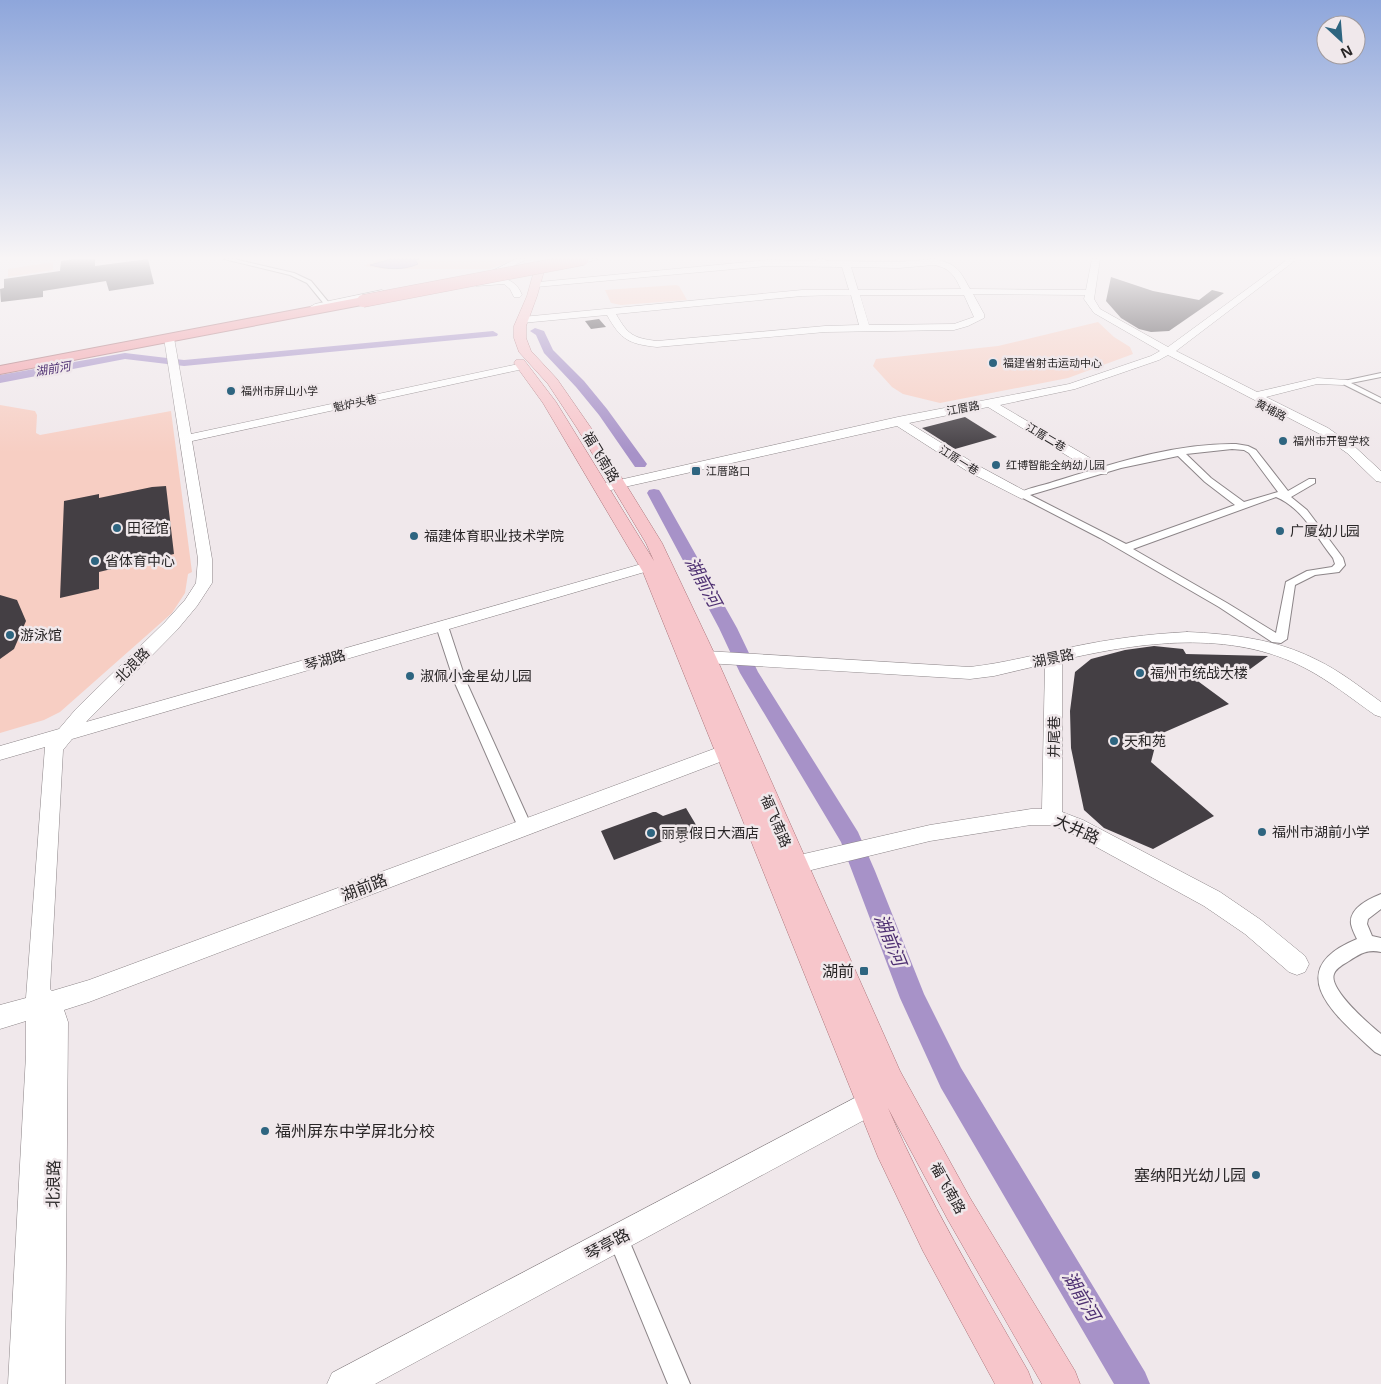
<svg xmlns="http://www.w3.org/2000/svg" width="1381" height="1384" font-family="'Noto Sans','Noto Sans SC',sans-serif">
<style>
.green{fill:#f7cec3}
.water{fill:#a792c8;stroke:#817298}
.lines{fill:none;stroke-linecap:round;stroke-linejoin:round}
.river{fill:#a792c8;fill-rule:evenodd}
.building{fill:#443f44}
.street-casing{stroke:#8c8588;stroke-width:2}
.secondary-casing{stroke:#8c8588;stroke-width:1}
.primary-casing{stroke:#ac757b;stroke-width:1}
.highway-casing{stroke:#ac757b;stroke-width:2}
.street{fill:#fff;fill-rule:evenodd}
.secondary{fill:#fff;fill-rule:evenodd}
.primary{fill:#f7c6cb;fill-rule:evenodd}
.highway{fill:#f2a0a8;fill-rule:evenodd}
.highway-bridge-casing{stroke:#ac757b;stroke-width:13;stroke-linecap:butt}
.highway-bridge{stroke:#f2a0a8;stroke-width:12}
.poi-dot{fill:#2e6580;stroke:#f0e8eb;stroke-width:2}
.labels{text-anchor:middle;stroke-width:5;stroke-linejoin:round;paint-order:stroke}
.far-poi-label{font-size:11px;fill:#292627;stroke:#f0e8eb;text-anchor:start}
.far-street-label{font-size:11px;fill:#292627;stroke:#f0e8eb}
.far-water-label{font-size:12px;font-style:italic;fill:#4e3072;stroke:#f0e8eb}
.street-label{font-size:14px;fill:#292627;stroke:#f0e8eb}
.poi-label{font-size:14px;fill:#292627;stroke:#f0e8eb;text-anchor:start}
.near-street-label{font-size:16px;fill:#292627;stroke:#f0e8eb}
.near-poi-label{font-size:16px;fill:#292627;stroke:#f0e8eb;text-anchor:end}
.near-water-label{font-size:18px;font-style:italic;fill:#4e3072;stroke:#f0e8eb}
</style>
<rect width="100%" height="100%" fill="#f0e8eb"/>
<path class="green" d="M374 259H516L490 269H384L364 266 377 260Z
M53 262V270L8 277V269Z
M676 285 679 286 687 300 621 305 611 303 605 290Z
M1098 322 1114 337 1130 347 1133 354 1068 378 940 403 903 394 892 387 873 366 876 359 998 346Z
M0 405 35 411 37 415 36 433 40 435 171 411 192 572 188 574 185 593 172 613 60 712 44 720 0 733Z"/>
<path class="water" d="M391 259H419L415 260 418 264C402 271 386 269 370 265Z"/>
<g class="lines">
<path class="river" d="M535 328 544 331 553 350 584 381 607 409 647 464 645 467H635L599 415 576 387 544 353 536 335 530 331Z
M493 331 498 334 497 336 184 366 125 359 0 383V375L125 353 184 360Z
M654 489 659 490 661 493 737 628 758 672 858 832 875 871 924 994 961 1068 1145 1372 1150 1384H1114L941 1088 900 998 841 842 740 673 719 628 647 493 649 490Z"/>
</g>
<path class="building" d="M74 259H95V266L148 259 154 284 109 291 106 281 43 291V297L1 302 0 289 4 288V279L60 271 61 261Z
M1111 277 1153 291 1199 300 1212 290 1224 293 1169 331 1151 332 1139 329 1121 318 1106 301Z
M599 319 606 327 591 329 585 321Z
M965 417 997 437 955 449 922 428Z
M166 486 174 554 99 572V589L60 598 64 501 99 494V498L152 487Z
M0 595 17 600 26 621 14 649 0 659Z
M1154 646 1183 649 1186 654 1268 656 1242 675 1231 680 1195 679 1229 704 1158 735 1151 762 1214 816 1153 849 1104 828 1084 810 1071 748 1070 711 1075 672 1091 659 1125 650Z
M686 808 702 835 680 843 676 836 614 860 601 831 653 812H656L663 816Z"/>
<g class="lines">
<defs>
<path id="street" d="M224 259H234L294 273 311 281 330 304 325 305 307 283 290 275Z
M816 259H823L830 263 827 265 816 261Z
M1381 373V377L1351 383 1381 398V403L1339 382Z
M1236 444 1248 446 1256 450 1288 491 1309 479H1315V483L1291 497 1307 510 1343 558 1345 565 1339 572 1315 575 1295 585 1287 639 1281 643 1272 642 1219 607 1100 538 1017 495C1025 488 1042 486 1053 482 1112 464 1174 443 1236 444ZM1232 449 1244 450 1249 453 1278 492 1244 502 1211 478 1186 454ZM1178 456 1205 482 1235 505 1126 544 1030 495 1121 468ZM1276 497C1303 508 1316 537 1333 558L1335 564 1332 567 1307 571 1286 582 1276 633 1227 603 1133 549Z
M442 622 448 626 466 681 532 827 530 831 525 833 520 831 518 827 454 681 436 626Z
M1381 894V909L1368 919 1367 924 1372 936 1381 938V952C1367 949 1360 954 1349 961 1344 964 1336 968 1334 974 1328 989 1370 1025 1381 1034V1055L1375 1052C1337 1017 1279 971 1357 939 1355 935 1352 929 1351 924 1349 908 1369 899 1381 894Z
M618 1228 625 1231 690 1384H668L608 1238 611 1231Z"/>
<path id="secondary" d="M516 259H527L497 274 490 272Z
M583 259H599L565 268 561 265Z
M934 259C957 264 959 269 970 289L1086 290 1092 259H1100L1094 299 1100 309 1168 347 1288 259H1297L1176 351 1257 392 1317 378 1347 380 1349 382 1343 385 1317 384 1266 397 1328 428 1355 447 1381 471V482L1376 481 1347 453 1320 434 1168 355 1159 360 1075 389 1000 405 1107 468 1108 471 1107 474H1097L988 407 909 423 977 465 1027 492 1029 495 1022 499 967 471 897 426 602 492 595 488 597 485 898 417 1069 384 1151 356 1160 351 1094 313 1084 299 1085 295 973 294 984 314V318L968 326 954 330 825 332 657 347C629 344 621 340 607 315L522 323 517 320 522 317 802 290H849L842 267 768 266 536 287V283L539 282 768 260 899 262ZM934 265C950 268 954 275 961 289L858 290 851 267 899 268ZM851 295 859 325 825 326 657 341C633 338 628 335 616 314L802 296ZM860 295H964L974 317 954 324 869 325Z
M495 278C508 278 517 282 522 295L520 297H514L510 289 504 284 476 286 472 283 476 280Z
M382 290 387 293 385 295 315 310 310 307 315 304Z
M169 335 174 338 191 434 523 363 528 366 523 369 192 441 212 559V583L197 606 177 630 86 722 645 563H655L657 566 655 569 72 739 63 750 50 989 52 991 89 980 719 747 726 745 733 747 735 752 733 757 89 1002 64 1010 68 1022 65 1384H8L26 1055V1021L0 1029V1005L26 998 45 747 0 760V746L59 729 76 709 165 622 185 600 196 583 198 559 164 338Z
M1187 632C1232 634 1276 639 1317 660 1340 671 1360 687 1381 702V717L1375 715C1352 699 1330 681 1305 668 1230 629 1141 642 1062 660V812L1083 820 1220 892 1261 920 1305 956 1309 964 1305 972 1297 975 1289 972 1245 934 1204 906 1069 832 1051 825H1031L930 841 795 874 788 871 784 865 788 859 795 856 930 825 1031 809H1042L1045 664 994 676 970 679 706 663 700 661 698 657 700 653 706 651 970 667C1005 663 1038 654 1072 647 1110 639 1148 634 1187 632Z
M870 1090 879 1094 883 1103 879 1112 375 1384H327L332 1373Z"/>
<path id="primary" d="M539 268 544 271 537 296 526 326V338L531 351 557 379 591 428 662 543 716 657 900 1071 970 1198 1075 1371 1080 1384H1042L948 1220 888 1108C927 1199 979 1285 1028 1371L1033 1384H995L923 1251 878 1157 643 572 543 403 514 363 516 360H524L556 402 654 561 646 543 577 428 548 384 519 352 514 338V326L527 296 534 271Z"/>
<path id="highway" d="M363 297 367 298 369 301 367 304 0 374V366Z"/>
</defs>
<use href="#street" class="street-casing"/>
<use href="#secondary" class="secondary-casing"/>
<use href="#primary" class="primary-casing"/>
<use href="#highway" class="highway-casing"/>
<use href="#street" class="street"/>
<use href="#secondary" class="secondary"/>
<use href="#primary" class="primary"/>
<use href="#highway" class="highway"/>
<defs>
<path id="highway-bridge" d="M363 301 583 259"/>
</defs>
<use href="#highway-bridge" class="highway-bridge-casing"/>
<use href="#highway-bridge" class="highway-bridge"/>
</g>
<linearGradient id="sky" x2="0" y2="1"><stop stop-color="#8ea6db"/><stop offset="0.57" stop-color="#f8f5f6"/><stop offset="1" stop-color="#f8f5f6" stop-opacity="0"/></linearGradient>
<rect width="1381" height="453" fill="url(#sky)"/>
<g class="poi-dot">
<circle cx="993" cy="363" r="5"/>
<circle cx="231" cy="391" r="5"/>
<circle cx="1283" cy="441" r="5"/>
<circle cx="996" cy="465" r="5"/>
<rect x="691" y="466" width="10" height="10" rx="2.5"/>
<circle cx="117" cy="528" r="5"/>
<circle cx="1280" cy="531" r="5"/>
<circle cx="414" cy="536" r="5"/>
<circle cx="95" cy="561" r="5"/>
<circle cx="10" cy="635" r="5"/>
<circle cx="1140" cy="673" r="5"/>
<circle cx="410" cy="676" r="5"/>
<circle cx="1114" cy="741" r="5"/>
<circle cx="1262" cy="832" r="5"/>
<circle cx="651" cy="833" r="5"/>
<rect x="859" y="966" width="10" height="10" rx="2.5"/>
<circle cx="265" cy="1131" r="5"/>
<circle cx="1256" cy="1175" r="5"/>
</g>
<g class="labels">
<g class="far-poi-label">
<text x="1003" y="367">福建省射击运动中心</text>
<text x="241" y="395">福州市屏山小学</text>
<text x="1293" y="445">福州市开智学校</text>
<text x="1006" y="469">红博智能全纳幼儿园</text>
<text x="706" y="475">江厝路口</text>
</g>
<g class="far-street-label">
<text transform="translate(355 403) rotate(-12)" y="4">魁炉头巷</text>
<text transform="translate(963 408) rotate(-11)" y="4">江厝路</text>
<text transform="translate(1271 410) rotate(27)" y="4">黄埔路</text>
<text transform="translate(1046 437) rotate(31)" y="4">江厝二巷</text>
<text transform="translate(959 460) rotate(32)" y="4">江厝一巷</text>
</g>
<g class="far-water-label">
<text transform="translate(53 369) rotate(-10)" y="4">湖前河</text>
</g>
<g class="street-label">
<text transform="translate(601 457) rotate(59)" y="5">福飞南路</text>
<text transform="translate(1053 658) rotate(-12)" y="5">湖景路</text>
<text transform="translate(325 660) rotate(-16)" y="5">琴湖路</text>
<text transform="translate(132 665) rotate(-45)" y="5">北浪路</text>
<text transform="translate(1054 737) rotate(-89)" y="5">井尾巷</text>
<text transform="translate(776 821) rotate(67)" y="5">福飞南路</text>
<text transform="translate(948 1188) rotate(61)" y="5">福飞南路</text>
</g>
<g class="poi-label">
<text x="127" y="533">田径馆</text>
<text x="1290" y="536">广厦幼儿园</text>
<text x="424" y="541">福建体育职业技术学院</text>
<text x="105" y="566">省体育中心</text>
<text x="20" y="640">游泳馆</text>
<text x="1150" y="678">福州市统战大楼</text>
<text x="420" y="681">淑佩小金星幼儿园</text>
<text x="1124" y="746">天和苑</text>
<text x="1272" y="837">福州市湖前小学</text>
<text x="661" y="838">丽景假日大酒店</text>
</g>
<g class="near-street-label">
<text transform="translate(1077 829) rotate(24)" y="6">大井路</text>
<text transform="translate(364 887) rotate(-21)" y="6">湖前路</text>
<text transform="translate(53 1184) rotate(-89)" y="6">北浪路</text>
<text transform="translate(607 1244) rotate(-28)" y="6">琴亭路</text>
</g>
<g class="near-poi-label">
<text x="854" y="977">湖前</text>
<text x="275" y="1137" text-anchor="start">福州屏东中学屏北分校</text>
<text x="1246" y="1181">塞纳阳光幼儿园</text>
</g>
<g class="near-water-label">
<text transform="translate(703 582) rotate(61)" y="6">湖前河</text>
<text transform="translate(890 940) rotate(68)" y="6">湖前河</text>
<text transform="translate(1081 1296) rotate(59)" y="6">湖前河</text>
</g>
</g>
<g transform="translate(1341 40) rotate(154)"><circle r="24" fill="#f0e8eb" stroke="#a09a9d"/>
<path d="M0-4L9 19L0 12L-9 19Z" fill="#2e6580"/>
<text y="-8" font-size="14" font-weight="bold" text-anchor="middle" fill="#292627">N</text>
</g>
</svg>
